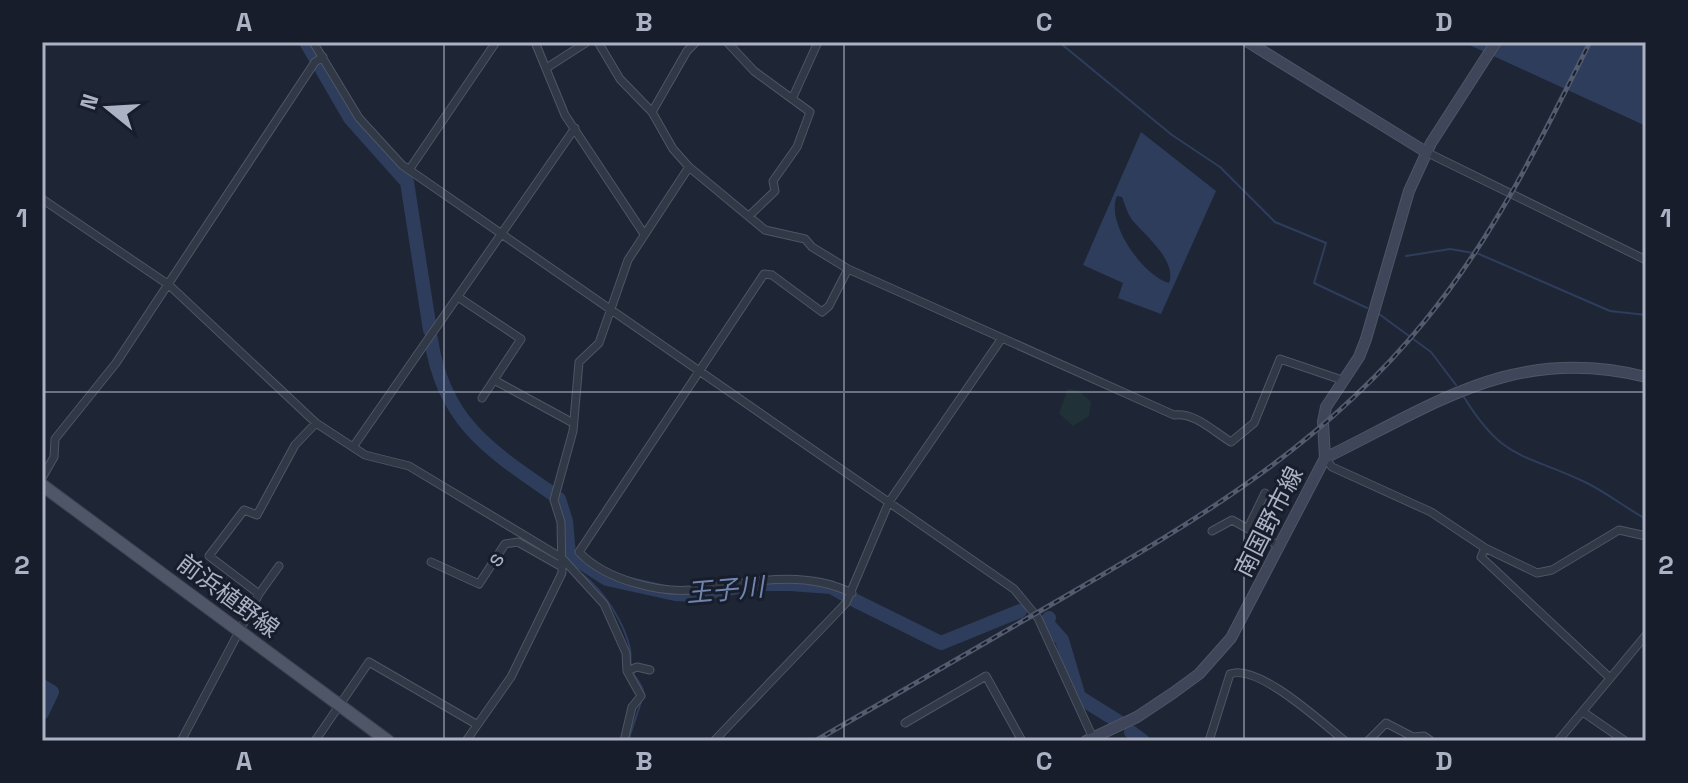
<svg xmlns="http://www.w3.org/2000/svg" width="1688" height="783" font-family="'Space Grotesk','Noto Sans JP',sans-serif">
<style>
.green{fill:#203237}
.water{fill:#2e3d5c;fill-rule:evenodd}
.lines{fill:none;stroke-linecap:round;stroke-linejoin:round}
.stream{stroke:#2e3d5c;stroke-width:2}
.river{stroke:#2e3d5c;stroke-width:14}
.street-casing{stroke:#4f5565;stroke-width:9}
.secondary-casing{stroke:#4f5565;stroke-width:12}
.primary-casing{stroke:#3b4150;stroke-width:14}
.street{stroke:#313846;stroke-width:7}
.secondary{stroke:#3f465a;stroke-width:10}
.primary{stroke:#4f5667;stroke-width:12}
.rail-casing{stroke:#535b6e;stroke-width:5}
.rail{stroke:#171d2b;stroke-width:2;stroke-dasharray:6;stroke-linecap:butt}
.grid{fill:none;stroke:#abb2c4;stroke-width:2;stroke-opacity:0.55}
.labels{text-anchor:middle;stroke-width:6;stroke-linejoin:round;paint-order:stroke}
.street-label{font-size:24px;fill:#abb2c4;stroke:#171d2b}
.water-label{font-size:26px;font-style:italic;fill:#7185ae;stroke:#171d2b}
.neatline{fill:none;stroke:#abb2c4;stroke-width:3}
.grid-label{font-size:26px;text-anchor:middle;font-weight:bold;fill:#abb2c4}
</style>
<rect width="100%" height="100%" fill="#1e2636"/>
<path class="green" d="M1068 389 1078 390 1091 402 1089 416 1073 426 1059 413Z"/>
<path class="water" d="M1463 42H1646V126Z
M1141 132 1216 191 1161 314 1118 298 1123 283 1083 265ZM1117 196 1122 197C1125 205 1128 215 1133 221 1146 236 1177 261 1169 283 1143 276 1105 222 1117 196Z"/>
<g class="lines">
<path class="stream" d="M1059 42 1172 135 1220 167 1275 222 1326 243 1314 283 1367 308
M1406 256 1450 249 1479 254 1610 311 1646 315
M1379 314 1431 352 1456 385
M1462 394C1504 463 1523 452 1587 483 1607 493 1626 508 1646 519
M582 574C604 591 624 622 630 649 631 655 630 662 631 668 634 679 644 684 644 696
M628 741 641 702"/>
<path class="river" d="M306 42 350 118 407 182 430 330
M431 339C443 421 489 450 553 494
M559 499 566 521 569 555 607 579 675 594 698 595 753 584H790L831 587 847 596
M852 599 941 643 1020 611
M1049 618 1046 622 1062 640 1079 697 1119 722
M42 686 52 692 42 713
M1131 732 1143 741"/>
<defs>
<path id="street" d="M313 42 359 118 402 165 1014 589 1038 618 1093 738
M535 42 565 115 644 234
M598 42 620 79 652 112 673 149 689 167 765 230 805 239 812 247 848 269 1174 415C1195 412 1214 432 1231 442L1254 423 1280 359 1342 380
M727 42 754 71 810 112 797 147 773 181 775 191 749 216
M548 67 587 42
M793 97 818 42
M652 112 687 51 696 42
M1426 152 1646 260
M409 170 496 42
M42 199 169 285 316 423 365 455 409 466 562 558 604 604 626 653 627 671 641 696 632 707 624 741
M848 269 829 306 822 312 772 275 764 274 579 552C605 580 663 595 700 589 751 582 803 569 852 593
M458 297 521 339 482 398
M494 380 573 423
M353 447 575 128
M1325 458 1332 467 1431 512 1485 548 1537 573 1552 570 1619 530 1646 536
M42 478 54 457 55 439 116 363 315 62 323 57
M1248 528 1265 493
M1212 531 1232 520 1279 546
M1485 548 1481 557 1609 677
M431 562 479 584 505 544 518 542 562 567
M259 594 279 566
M627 671 637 667 650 670
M1583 712 1625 741
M905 723 986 676 1022 741
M181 741 259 594 209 556 244 510 257 515 295 445 316 423
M315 741 369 662 476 724
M466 741 511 677 562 573 561 522 554 500 573 431 579 362 599 343 628 260 689 167
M714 741 846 603 889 502 1002 338
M1209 741 1230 674C1258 663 1322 723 1345 741
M1368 741 1386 723 1413 737 1424 736 1431 741
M1558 741 1646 635"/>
<path id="secondary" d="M1248 42 1426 152
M1325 458C1436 404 1515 344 1646 377
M1086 741 1137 717 1173 693 1199 674 1231 638 1325 458 1323 422 1326 407 1359 357 1366 339 1409 191 1431 143 1496 42"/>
<path id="primary" d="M42 485 388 741"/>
</defs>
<use href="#street" class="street-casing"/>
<use href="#secondary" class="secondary-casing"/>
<use href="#primary" class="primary-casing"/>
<use href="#street" class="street"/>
<use href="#secondary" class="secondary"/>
<use href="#primary" class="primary"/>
<defs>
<path id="rail" d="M815 741C899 693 983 644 1066 596 1199 519 1326 443 1424 322 1494 237 1541 140 1590 42"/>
</defs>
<use href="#rail" class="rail-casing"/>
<use href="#rail" class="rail"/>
</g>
<path class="grid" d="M444 42V741M844 42V741M1244 42V741M42 392H1646"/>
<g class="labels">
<g class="street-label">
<text transform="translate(1269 522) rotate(-63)" y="8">南国野市線</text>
<text transform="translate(495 559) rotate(-57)" y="8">s</text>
<text transform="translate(228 596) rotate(37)" y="8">前浜植野線</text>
</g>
<g class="water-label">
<text transform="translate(725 590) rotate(-5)" y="9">王子川</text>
</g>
</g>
<rect width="1688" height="783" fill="none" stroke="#171d2b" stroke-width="88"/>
<g transform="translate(108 108) rotate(288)" stroke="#171d2b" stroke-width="6" paint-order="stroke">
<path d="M0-6L14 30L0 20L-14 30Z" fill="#abb2c4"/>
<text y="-12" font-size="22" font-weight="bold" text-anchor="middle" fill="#abb2c4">N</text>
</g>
<rect x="44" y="44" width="1600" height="695" class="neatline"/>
<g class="grid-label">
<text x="244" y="31">A</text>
<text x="644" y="31">B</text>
<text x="1044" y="31">C</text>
<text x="1444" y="31">D</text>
<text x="22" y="227">1</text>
<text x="1666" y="227">1</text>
<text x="22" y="574">2</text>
<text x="1666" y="574">2</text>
<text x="244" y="770">A</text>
<text x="644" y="770">B</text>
<text x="1044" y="770">C</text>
<text x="1444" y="770">D</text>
</g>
</svg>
